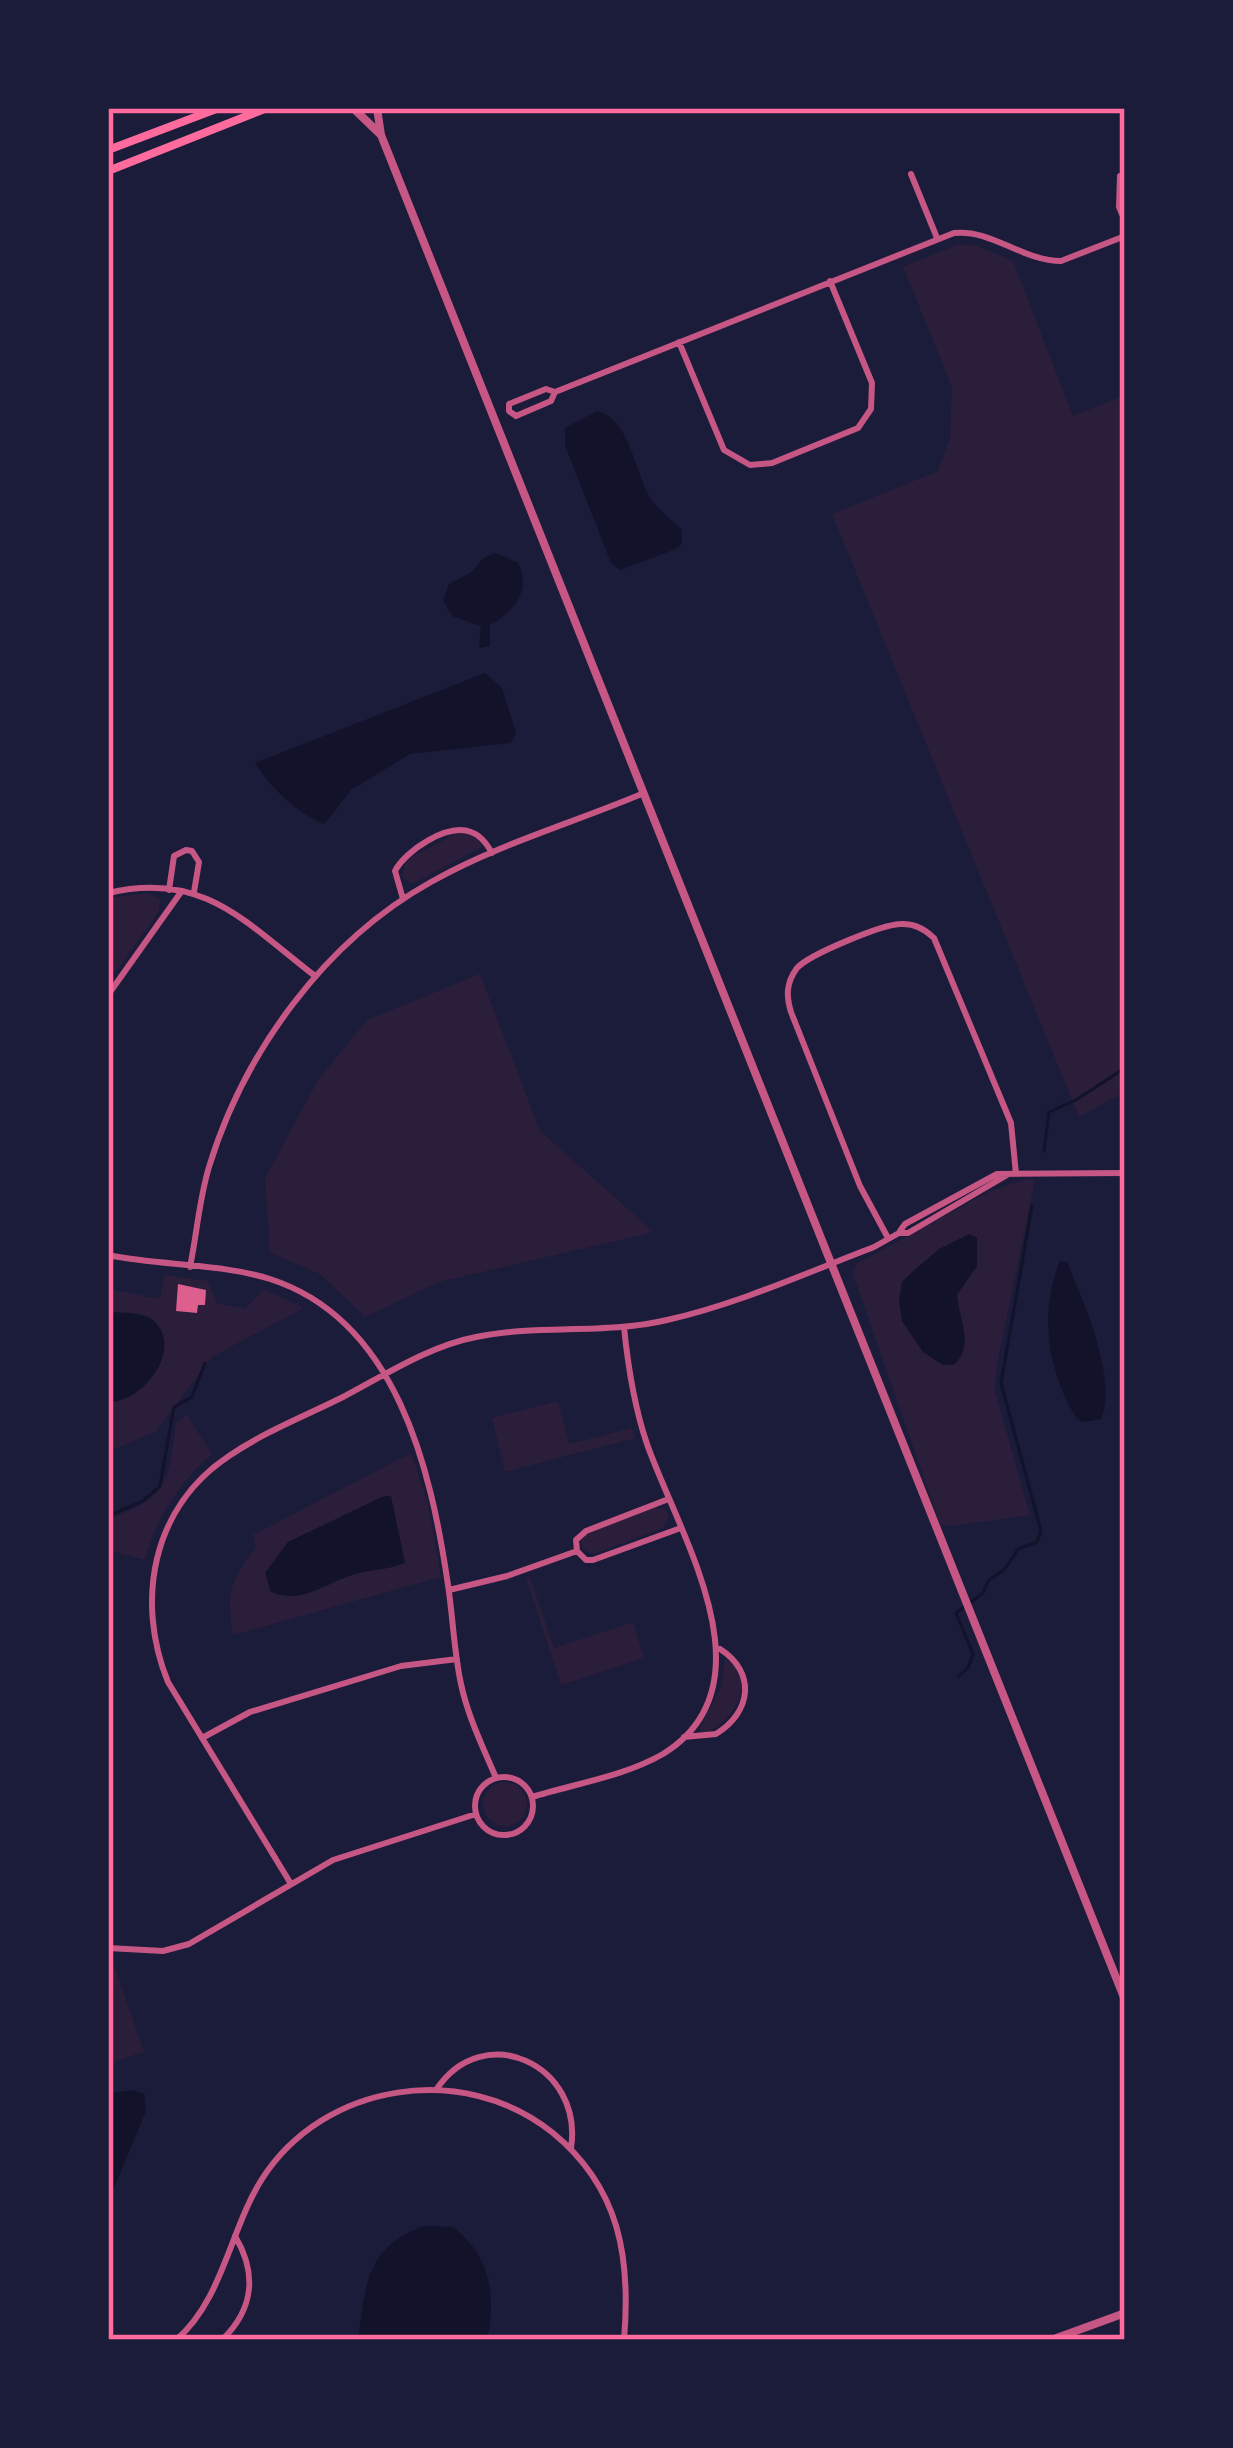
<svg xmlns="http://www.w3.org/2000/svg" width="1233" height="2448" font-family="Merriweather,serif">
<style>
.green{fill:#2a1e3b}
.water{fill:#12122b}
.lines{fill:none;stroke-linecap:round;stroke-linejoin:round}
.stream{stroke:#12122b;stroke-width:3}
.building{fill:#dd5f8e}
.minor{stroke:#c65784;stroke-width:6}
.tertiary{stroke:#c65784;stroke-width:8}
.secondary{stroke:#ff6b9d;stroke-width:8}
.neatline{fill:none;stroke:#ff6b9d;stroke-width:4.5}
</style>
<rect width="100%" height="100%" fill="#1b1b3a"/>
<path class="green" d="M959 244 977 246 1013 261 1073 416 1125 395V1092L1079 1117 832 514 938 471 950 438 952 387 903 267Z
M455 834C467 834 479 834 482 847L416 882 410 883 402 876 406 860Z
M148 893 160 899 159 911 117 970 108 973V898Z
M480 974 540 1131 654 1232 439 1282 365 1317 320 1274 270 1253 265 1178 318 1080 367 1020Z
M1026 1179 1035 1180 997 1365 995 1391 1030 1515 952 1526 940 1524 853 1274 856 1264 990 1191Z
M164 1275 208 1281 217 1303 245 1309 264 1289 304 1308 212 1357 155 1432 108 1452V1289L160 1299Z
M558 1401 569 1444 632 1428 635 1438 505 1472 492 1418Z
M187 1415 212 1454C180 1482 155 1518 145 1560L108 1550V1520C169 1496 168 1485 176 1423Z
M411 1453 428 1504 441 1577 233 1635C226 1594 230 1580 256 1548L253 1535Z
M654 1507 664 1508 669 1515 663 1528 594 1554 583 1550 581 1541 587 1533Z
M530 1577 554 1648 633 1622 644 1658 561 1685 526 1578Z
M725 1659C762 1677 732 1724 704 1733L699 1729 722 1685Z
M483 1804a22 22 0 1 1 44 0a22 22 0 1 1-44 0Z
M108 1959H112L144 2052 108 2063Z"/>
<path class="water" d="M597 411C632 420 634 475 653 502 661 513 673 520 682 530V543L676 549 620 570 611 563 565 445V428Z
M496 553 518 563C532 591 513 612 490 625V646L479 648 481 626 452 616 443 601 449 584 472 572 483 558Z
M485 673 502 688 516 733 511 743 410 754 351 790 324 824C298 814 269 786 255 763Z
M969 1234 977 1238V1266L957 1295C959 1320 975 1344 954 1365H943L923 1352 902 1321 899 1301 902 1282 910 1274 939 1249Z
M1060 1261 1067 1262C1083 1300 1118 1379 1101 1419L1084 1422 1077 1419C1047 1371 1039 1313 1060 1261Z
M108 1312C122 1313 143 1311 154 1321 184 1349 143 1403 108 1402Z
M384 1496H391L405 1563C389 1570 372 1569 356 1574 326 1582 304 1605 271 1592L265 1573 288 1542Z
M132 2090 144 2094 146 2111 108 2202V2094Z
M424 2226 453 2227C490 2255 497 2296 487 2340H358C366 2284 365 2248 424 2226Z"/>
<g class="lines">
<path class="stream" d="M1044 1151 1049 1112 1076 1100 1125 1068
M108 1516 143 1501 160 1486 174 1407 192 1397 205 1363
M958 1677 968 1668 973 1654 956 1613 983 1593 988 1581 1005 1569 1018 1549 1037 1542 1041 1531 1001 1383 1032 1206"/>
</g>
<path class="building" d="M178 1284 206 1290 205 1305H198L197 1313 176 1311Z"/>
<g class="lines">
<path class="minor" d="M911 174 937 238
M1120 176 1119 207 1125 221
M679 342 724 450 750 465 772 463 858 428 871 409 872 383 830 281
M546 389 555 392 551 401 516 416 509 411V404Z
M555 392 954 233C992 229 1022 261 1061 261L1125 236
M169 890 174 856 186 850 192 851 199 862 194 892
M108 893C204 870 247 924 315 976
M403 899 395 871C405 851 447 823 471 832 481 835 487 844 492 853
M108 995 181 892
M900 1231 905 1224 997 1174 1125 1173
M888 1238 860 1186 791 1012C786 996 786 983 797 968 810 954 881 925 900 924 913 923 925 929 934 938L1011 1123 1016 1174
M108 1255C161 1266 219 1263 270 1279 397 1320 431 1469 448 1585 453 1618 454 1652 461 1684 468 1717 483 1747 496 1778
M190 1267C197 1233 199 1200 209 1167 244 1052 325 941 431 882 498 844 573 823 644 793
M577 1551 576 1540 586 1531 666 1500
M577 1551 586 1560H593L678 1529
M449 1590 507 1576 577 1551
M684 1737 716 1734C752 1712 756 1672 720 1649
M202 1738 250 1712 401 1666 457 1659
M475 1806a29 29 0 1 1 58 0a29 29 0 1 1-58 0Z
M532 1797C574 1784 625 1776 663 1754 776 1685 678 1533 647 1444 634 1406 628 1367 624 1327
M291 1884 168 1682C135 1601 152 1507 229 1456 264 1432 305 1416 343 1397 385 1375 429 1346 476 1337 539 1324 604 1335 667 1320 738 1304 806 1273 874 1247L899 1233H908L1007 1175
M108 1948 163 1951 189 1944 333 1860 476 1814
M436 2090C483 2018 584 2065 571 2148
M176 2340C223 2300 230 2229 262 2179 324 2082 464 2061 553 2133 620 2188 631 2258 624 2340
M222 2340C254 2309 257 2273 235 2236"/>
<path class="tertiary" d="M353 108 381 135
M377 108 381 135 1125 2000
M1051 2340 1125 2313"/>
<path class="secondary" d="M108 150 219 108
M108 171 267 108"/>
</g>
<rect width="1233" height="2448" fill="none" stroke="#1b1b3a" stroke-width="222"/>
<rect x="111" y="111" width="1011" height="2226" class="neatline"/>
</svg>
